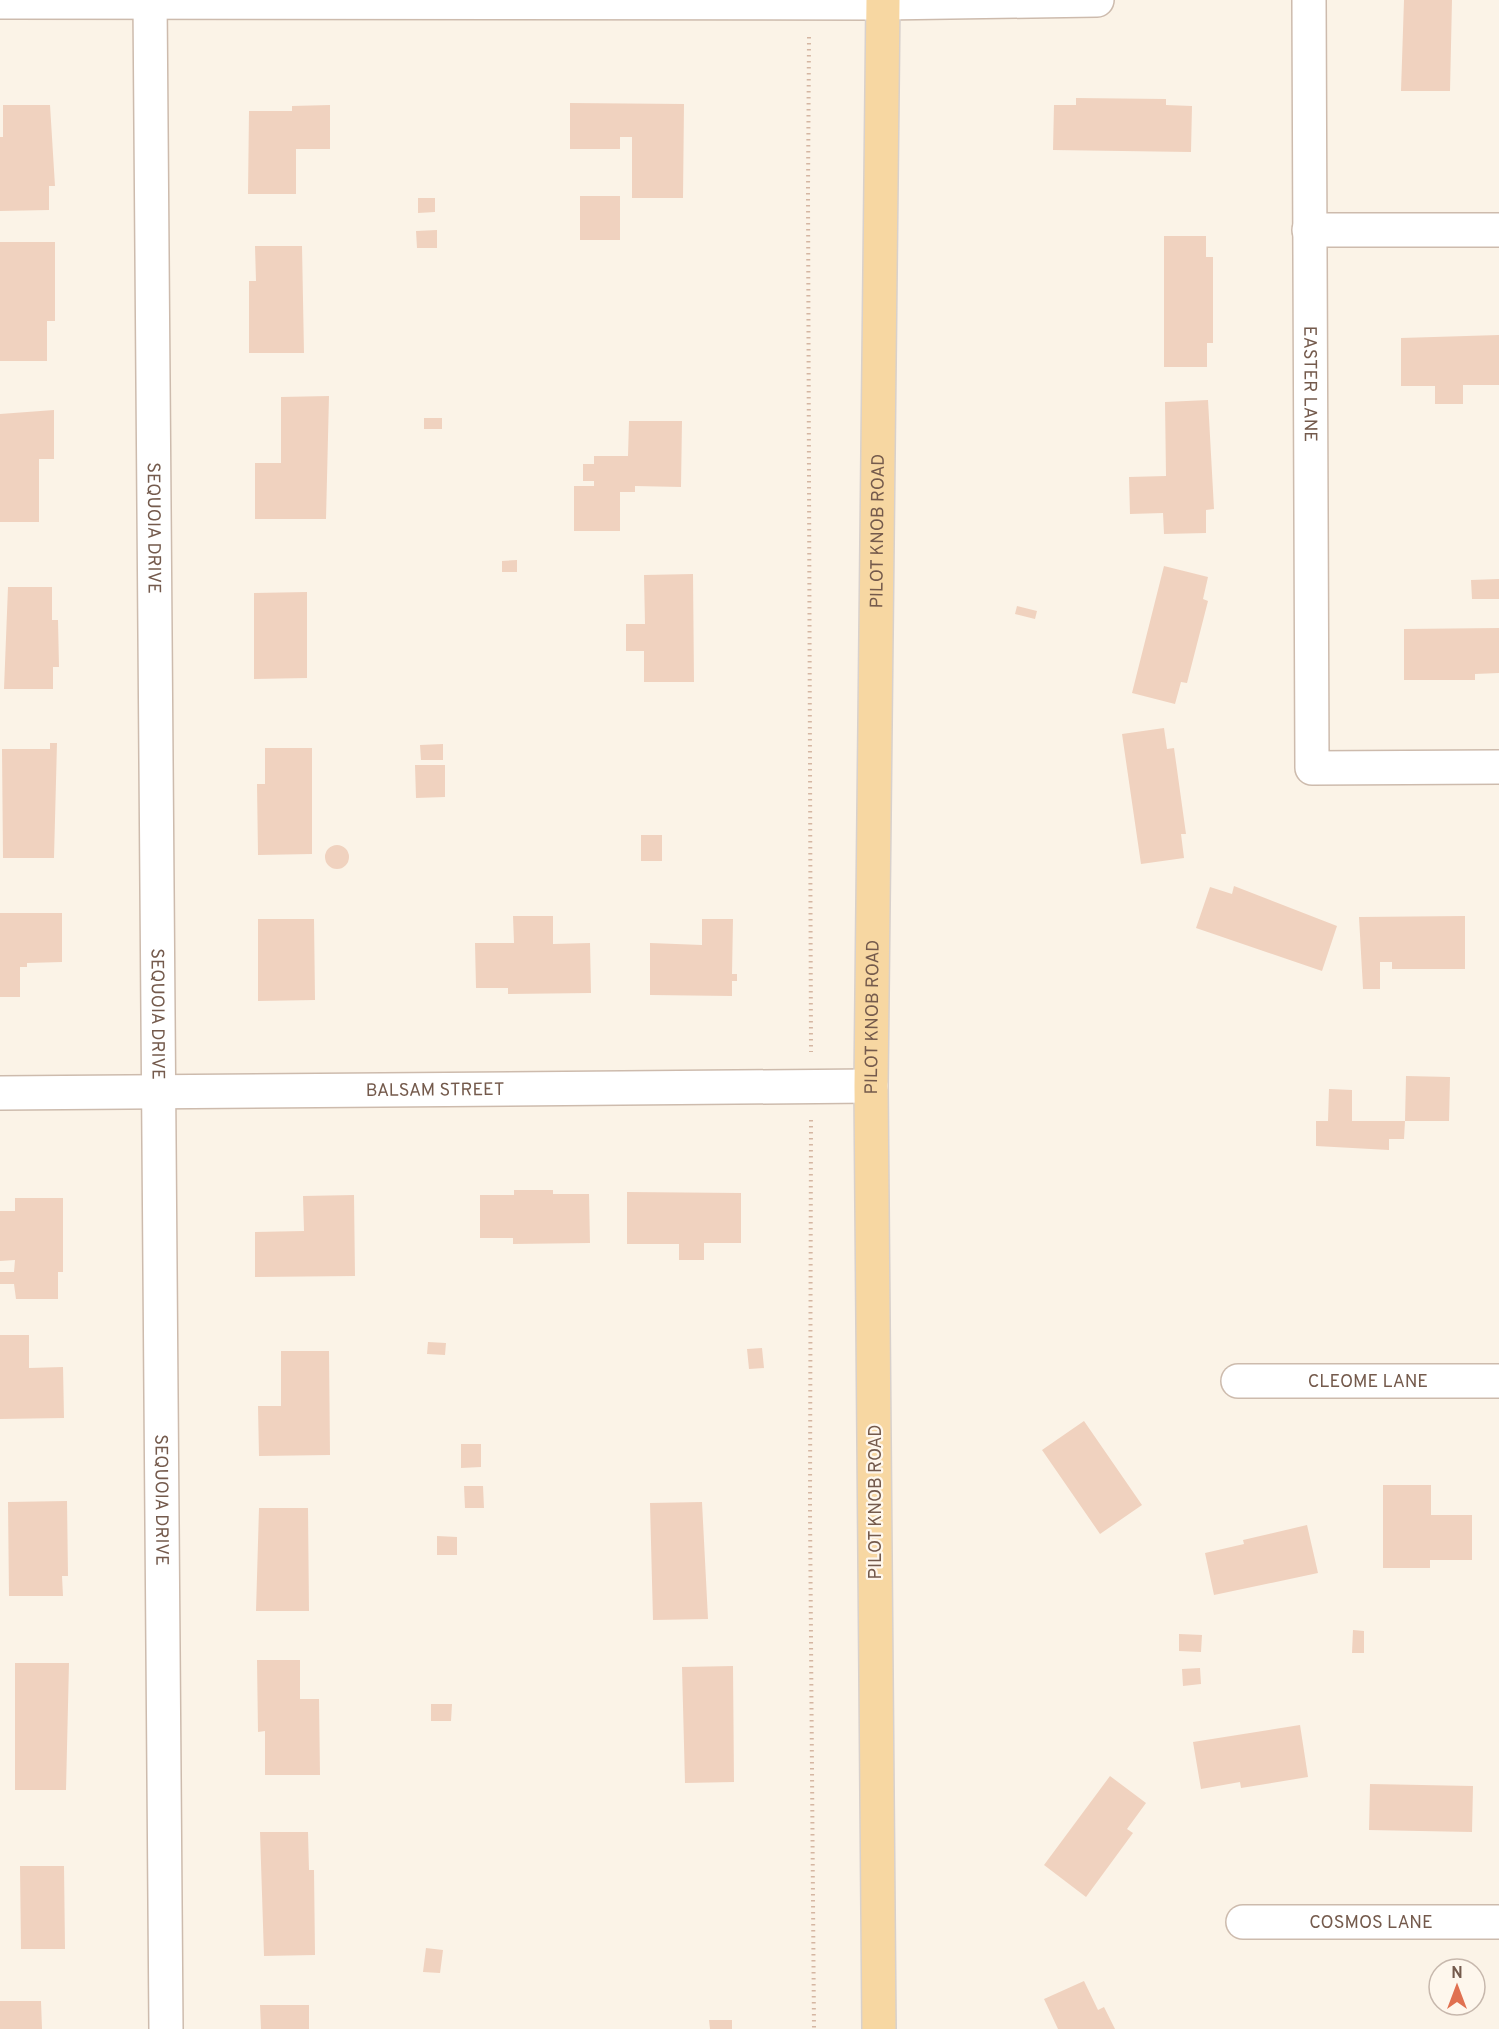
<svg xmlns="http://www.w3.org/2000/svg" width="1499" height="2029" font-family="Overpass,sans-serif">
<style>
.building{fill:#f0d2bf}
.lines{fill:none;stroke-linecap:round;stroke-linejoin:round}
.minor-casing{stroke:#cdbbad;stroke-width:36}
.major-casing{stroke:#d8d1cd;stroke-width:36}
.path{stroke:#d5b6a2;stroke-width:4;stroke-dasharray:1.5 4.5;stroke-linecap:butt}
.minor{stroke:#fff;stroke-width:33}
.major{stroke:#f7d7a2;stroke-width:33}
.labels{text-anchor:middle;stroke-width:4.5;stroke-linejoin:round;paint-order:stroke}
.street-label{font-size:18px;fill:#745a4c;stroke:#fef7ed}
</style>
<rect width="100%" height="100%" fill="#fbf3e7"/>
<path class="building" d="M1404 0H1452L1450 91H1401Z
M1076 98 1166 99V105L1192 106 1191 152 1053 150 1054 105H1076Z
M570 103 684 104 683 198H632V137H620V149H570Z
M3 105H50L55 186H49V210L0 211V137H3Z
M330 105V149H296V194H248L249 111H292V106Z
M580 196H620V240H580Z
M418 198H435V212L418 213Z
M437 230V248H417L416 231Z
M1164 236H1206V257H1213V343H1207V367H1164Z
M0 242H55V321H47V361H0Z
M255 246H302L304 353H249V281H256Z
M1499 335V385H1463V404H1435V386H1401V338Z
M329 396 326 519H255V463H281V397Z
M1208 400 1214 509 1206 510V533L1164 534 1163 513 1130 514 1129 477 1166 476 1165 402Z
M54 410V459H39V522H0V414Z
M424 418H442V429H424Z
M629 421H682L681 487 635 486V492H620V531H574V486H594V481H583V464H594V456H628Z
M517 560V572H502V561Z
M1164 566 1208 577 1203 599 1208 601 1187 683 1181 682 1175 704 1132 693Z
M693 574 694 682H644V651H626V624H645L644 575Z
M1499 579V599H1472L1471 580Z
M8 587H52V620H58L59 667H53V689H4Z
M307 592V678L254 679V593Z
M1017 606 1037 611 1035 619 1015 614Z
M1499 628V673L1475 674V680H1404V629Z
M1164 728 1167 749 1174 748 1186 834H1181L1184 858 1141 864 1122 734Z
M50 743H57L54 858H3L2 749H50Z
M443 744V760H421L420 745Z
M265 748H312V854L258 855 257 784H265Z
M415 765H445V797L416 798Z
M641 835H662V861H641Z
M325 857a12 12 0 1 1 24 0a12 12 0 1 1-24 0Z
M1234 886 1337 926 1322 971 1196 928 1210 887 1232 894Z
M0 913H62V962L27 963V967H20V997H0Z
M513 916H553V944L590 943 591 993 508 994V988H476L475 943H514Z
M1465 916V969H1392V962H1380V989H1363L1359 917Z
M258 919H314L315 1000 258 1001Z
M702 919H733L732 974H737V981H732V996L650 995V943L702 945Z
M1406 1076 1450 1077 1449 1121H1405L1404 1139H1389V1150L1316 1146V1121H1328L1329 1089 1352 1090V1121H1405Z
M514 1190H553V1194H589L590 1243 513 1244V1238H480V1195H514Z
M627 1192 741 1193V1243H704V1260H679V1244H627Z
M354 1195 355 1276 255 1277V1232L304 1231 303 1196Z
M15 1198H63V1272H58V1299H16L14 1284H0V1272H14L15 1260 0 1261V1211H15Z
M0 1335H29V1368L63 1367 64 1418 0 1419Z
M428 1342 446 1343 445 1355 427 1354Z
M762 1348 764 1368 749 1369 747 1349Z
M281 1351H329L330 1455 259 1456 258 1406H281Z
M1084 1421 1142 1505 1100 1534 1042 1450Z
M461 1444H481V1467L461 1468Z
M1383 1485H1431V1515H1472V1560H1430V1568H1383Z
M464 1486H483L484 1508H465Z
M67 1501 68 1576H62L63 1596H9L8 1502Z
M702 1502 708 1619 653 1620 650 1503Z
M259 1508H308L309 1611H256Z
M1307 1525 1318 1573 1214 1595 1205 1553 1244 1544 1243 1540Z
M437 1536 457 1537V1555H437Z
M1353 1630 1364 1631V1653H1352Z
M1179 1634 1202 1635 1201 1652 1179 1651Z
M257 1660H300V1699H319L320 1775H265V1731L258 1732Z
M15 1663H69L66 1790H15Z
M733 1666 734 1782 685 1783 682 1667Z
M1200 1668 1201 1684 1183 1686 1182 1669Z
M431 1704H452L451 1721H431Z
M1300 1725 1308 1777 1241 1788 1240 1782 1201 1789 1193 1742Z
M1110 1776 1146 1803 1127 1829 1133 1833 1086 1897 1044 1865Z
M1370 1784 1473 1786 1472 1832 1369 1830Z
M260 1832H308L309 1870H314L315 1955 264 1956Z
M20 1866H64L65 1949H21Z
M426 1948 443 1950 440 1973 423 1972Z
M1084 1981 1098 2010 1104 2007 1115 2029H1058L1044 1999Z
M0 2001H41L42 2029H0Z
M260 2005H309V2029H261Z
M709 2020H732V2029H710Z"/>
<g class="lines">
<defs>
<g id="minor">
<path id="s1" d="M150 0 166 2029"/>
<path id="s2" d="M1309 0 1312 768 1499 767"/>
<path d="M0 2 883 3 1097 0"/>
<path d="M1309 230H1499"/>
<path id="s3" d="M0 1093 871 1086"/>
<path id="s4" d="M1238 1381H1499"/>
<path id="s5" d="M1243 1922H1499"/>
</g>
<g id="major">
<path id="s6" d="M879 2029 871 1086 883 0"/>
</g>
</defs>
<use href="#minor" class="minor-casing"/>
<use href="#major" class="major-casing"/>
<path class="path" d="M809 37 808 192 811 1052
M811 1120 810 1509 814 2029"/>
<use href="#minor" class="minor"/>
<use href="#major" class="major"/>
</g>
<g class="labels">
<g class="street-label">
<text dy="6" stroke="none"><textPath href="#s2" startOffset="384">EASTER LANE</textPath></text>
<text dy="6" stroke="none"><textPath href="#s1" startOffset="528">SEQUOIA DRIVE</textPath></text>
<text dy="6" stroke="none"><textPath href="#s6" startOffset="1498">PILOT KNOB ROAD</textPath></text>
<text dy="6" stroke="none"><textPath href="#s1" startOffset="1014">SEQUOIA DRIVE</textPath></text>
<text dy="6" stroke="none"><textPath href="#s6" startOffset="1012">PILOT KNOB ROAD</textPath></text>
<text dy="6" stroke="none"><textPath href="#s3" startOffset="435">BALSAM STREET</textPath></text>
<text dy="6" stroke="none"><textPath href="#s4" startOffset="130">CLEOME LANE</textPath></text>
<text dy="6" stroke="none"><textPath href="#s1" startOffset="1500">SEQUOIA DRIVE</textPath></text>
<text transform="translate(875 1502) rotate(-90)" y="6">PILOT KNOB ROAD</text>
<text dy="6" stroke="none"><textPath href="#s5" startOffset="128">COSMOS LANE</textPath></text>
</g>
</g>
<g transform="translate(1457 1987)"><circle r="28" fill="#fef7ed" stroke="#c7b8ad" stroke-width="1.5"/>
<path d="M0-4.5L10 22L0 15L-10 22Z" fill="#e07151"/>
<text y="-9" font-size="16" font-weight="bold" text-anchor="middle" fill="#745a4c">N</text>
</g>
</svg>
